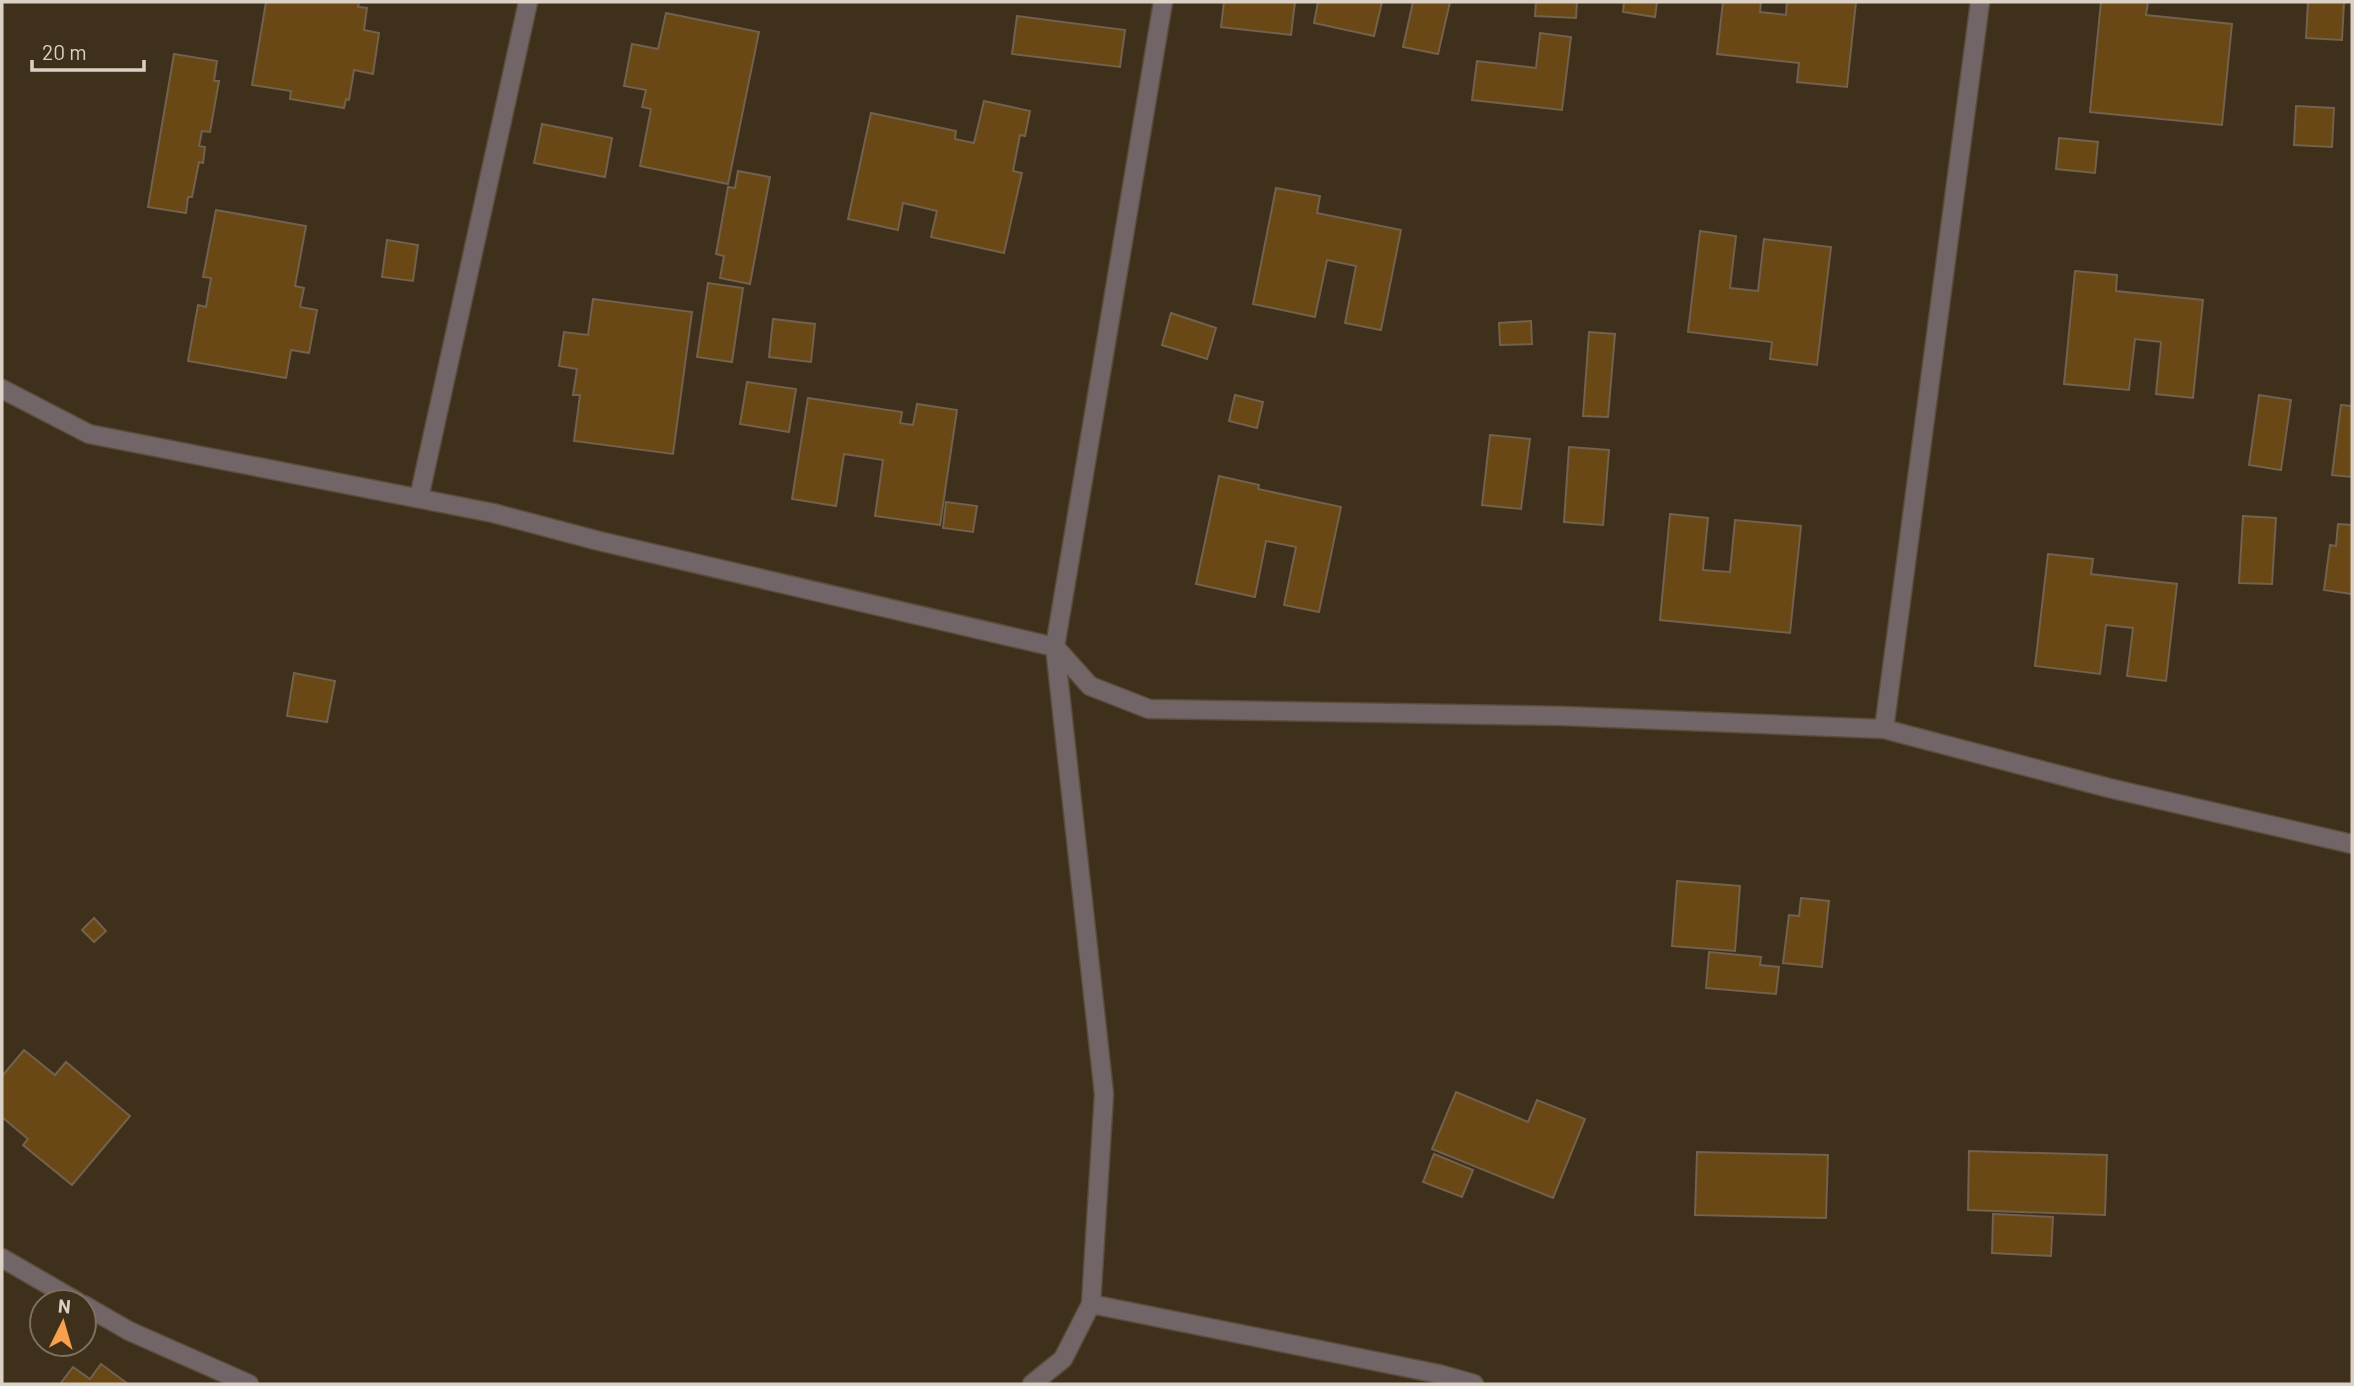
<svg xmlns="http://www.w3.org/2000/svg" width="2354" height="1386" font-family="Barlow,sans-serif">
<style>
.building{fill:#694816;stroke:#72614c;stroke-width:2}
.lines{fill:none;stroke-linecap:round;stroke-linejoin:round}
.minor-casing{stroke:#5b4d3a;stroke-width:21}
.minor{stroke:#726568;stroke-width:18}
</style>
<rect width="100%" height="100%" fill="#3f301c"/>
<path class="building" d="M266 2H359L358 7 367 8 364 30 379 33 373 74 354 70 349 100 346 99 344 108 290 99 291 91 252 85Z
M1224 2H1295L1291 35 1221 27Z
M1318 2H1382L1374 36 1314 23Z
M1413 2H1450L1438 54 1403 47Z
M1536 2H1577L1576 18 1535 16Z
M1624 2H1657L1655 17 1623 12Z
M1723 2H1761L1760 12 1786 15 1787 2H1856L1847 87 1797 82 1799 63 1717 54Z
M2101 2H2148L2146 15 2232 24 2222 125 2090 112Z
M2308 2H2344L2342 40 2306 38Z
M666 13 759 32 728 184 640 166 651 109 642 107 646 90 624 86 632 44 658 49Z
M1017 16 1125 30 1120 67 1012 54Z
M1540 33 1571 37 1562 110 1472 100 1477 61 1536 68Z
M174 54 217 61 214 81H219L210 132 202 131 199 146 205 147 203 163 199 162 192 197H188L186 213 148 207Z
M984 101 1030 111 1025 136 1020 135 1013 171 1022 173 1004 253 931 237 937 211 903 203 898 230 848 219 871 113 956 131 955 139 974 143Z
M2296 106 2334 108 2332 147 2294 145Z
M542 124 612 138 605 177 534 163Z
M2059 138 2098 142 2095 173 2056 169Z
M738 171 770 177 750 284 720 278 724 256 716 254 728 187 735 188Z
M1276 188 1320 196 1317 213 1401 230 1381 330 1345 323 1356 266 1327 260 1315 317 1253 304Z
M216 210 306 226 295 286 304 288 300 307 317 310 309 353 291 350 286 378 188 361 198 305 206 307 211 278 203 277Z
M1700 231 1736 236 1730 288 1758 291 1764 239 1831 247 1817 365 1770 359 1772 342 1688 332Z
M387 240 418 245 413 281 382 277Z
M2075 271 2117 275 2116 291 2203 300 2193 398 2156 394 2161 342 2135 339 2129 390 2064 384Z
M708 283 743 288 732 362 697 357Z
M593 299 692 312 673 454 574 441 580 395H573L577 369 559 366 564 332 588 335Z
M1171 313 1216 328 1207 359 1162 345Z
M773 319 815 324 811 362 769 357Z
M1531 321 1532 344 1500 345 1499 323Z
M1589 332 1615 334 1608 417 1583 416Z
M747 382 796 389 789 432 740 424Z
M1235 395 1263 402 1257 428 1229 421Z
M2259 395 2291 400 2281 470 2249 465Z
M808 398 902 412 900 423 913 425 917 404 957 410 940 525 875 516 883 460 844 454 836 506 792 499Z
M2341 405 2352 406V477L2332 475Z
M1490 435 1530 439 1521 509 1482 505Z
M1569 447 1609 450 1603 525 1564 522Z
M1219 476 1259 485 1258 489 1341 507 1319 612 1284 605 1296 547 1266 541 1255 597 1196 584Z
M946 502 977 506 973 532 943 528Z
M1670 514 1708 518 1703 570 1730 572 1735 520 1801 526 1790 633 1660 620Z
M2243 516 2276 518 2272 584 2239 583Z
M2338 524 2352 525V594L2324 590 2330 545 2336 546Z
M2048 554 2093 559 2091 574 2177 584 2166 681 2127 676 2133 628 2106 625 2100 674 2035 666Z
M294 673 335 681 327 722 287 716Z
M1677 881 1740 886 1735 951 1672 946Z
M1801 898 1829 901 1822 967 1783 963 1789 915 1799 916Z
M94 918 106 931 94 942 82 930Z
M1709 952 1761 957 1760 965 1779 967 1776 994 1706 988Z
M24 1050 55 1075 66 1062 130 1116 72 1185 23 1145 28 1139 2 1117V1076Z
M1456 1092 1528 1122 1537 1100 1585 1119 1553 1198 1432 1149Z
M1969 1151 2107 1155 2105 1215 1968 1210Z
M1697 1152 1828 1155 1826 1218 1695 1215Z
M1434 1154 1473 1170 1462 1197 1423 1182Z
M1993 1214 2053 1217 2051 1256 1992 1253Z
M101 1364 128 1384H60L73 1367 90 1379Z"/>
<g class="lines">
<defs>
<path id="minor" d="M2 389 89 434 493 513 599 541 1055 647 1090 686 1149 709 1563 716 1884 729 2109 788 2352 844
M419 498 528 2
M1884 729 1980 2
M2 1258 78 1302
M1091 1304 1439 1374 1474 1384
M84 1305 129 1331 249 1384
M1032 1384 1063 1359 1091 1304 1104 1094 1055 647 1163 2"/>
</defs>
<use href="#minor" class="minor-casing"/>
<use href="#minor" class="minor"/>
</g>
<rect width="2354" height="1386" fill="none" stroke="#dbd1c5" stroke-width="7"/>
<g transform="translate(63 1323) rotate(5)"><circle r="33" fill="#3f301c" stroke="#7d7060" stroke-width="2"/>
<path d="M0-5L12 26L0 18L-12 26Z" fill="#f9a04d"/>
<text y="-10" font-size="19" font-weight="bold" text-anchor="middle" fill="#dbd1c5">N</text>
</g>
<path d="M32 60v10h112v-10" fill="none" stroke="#dbd1c5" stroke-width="3.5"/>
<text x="42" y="60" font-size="21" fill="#dbd1c5" stroke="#3f301c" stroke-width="5" paint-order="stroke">20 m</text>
</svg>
